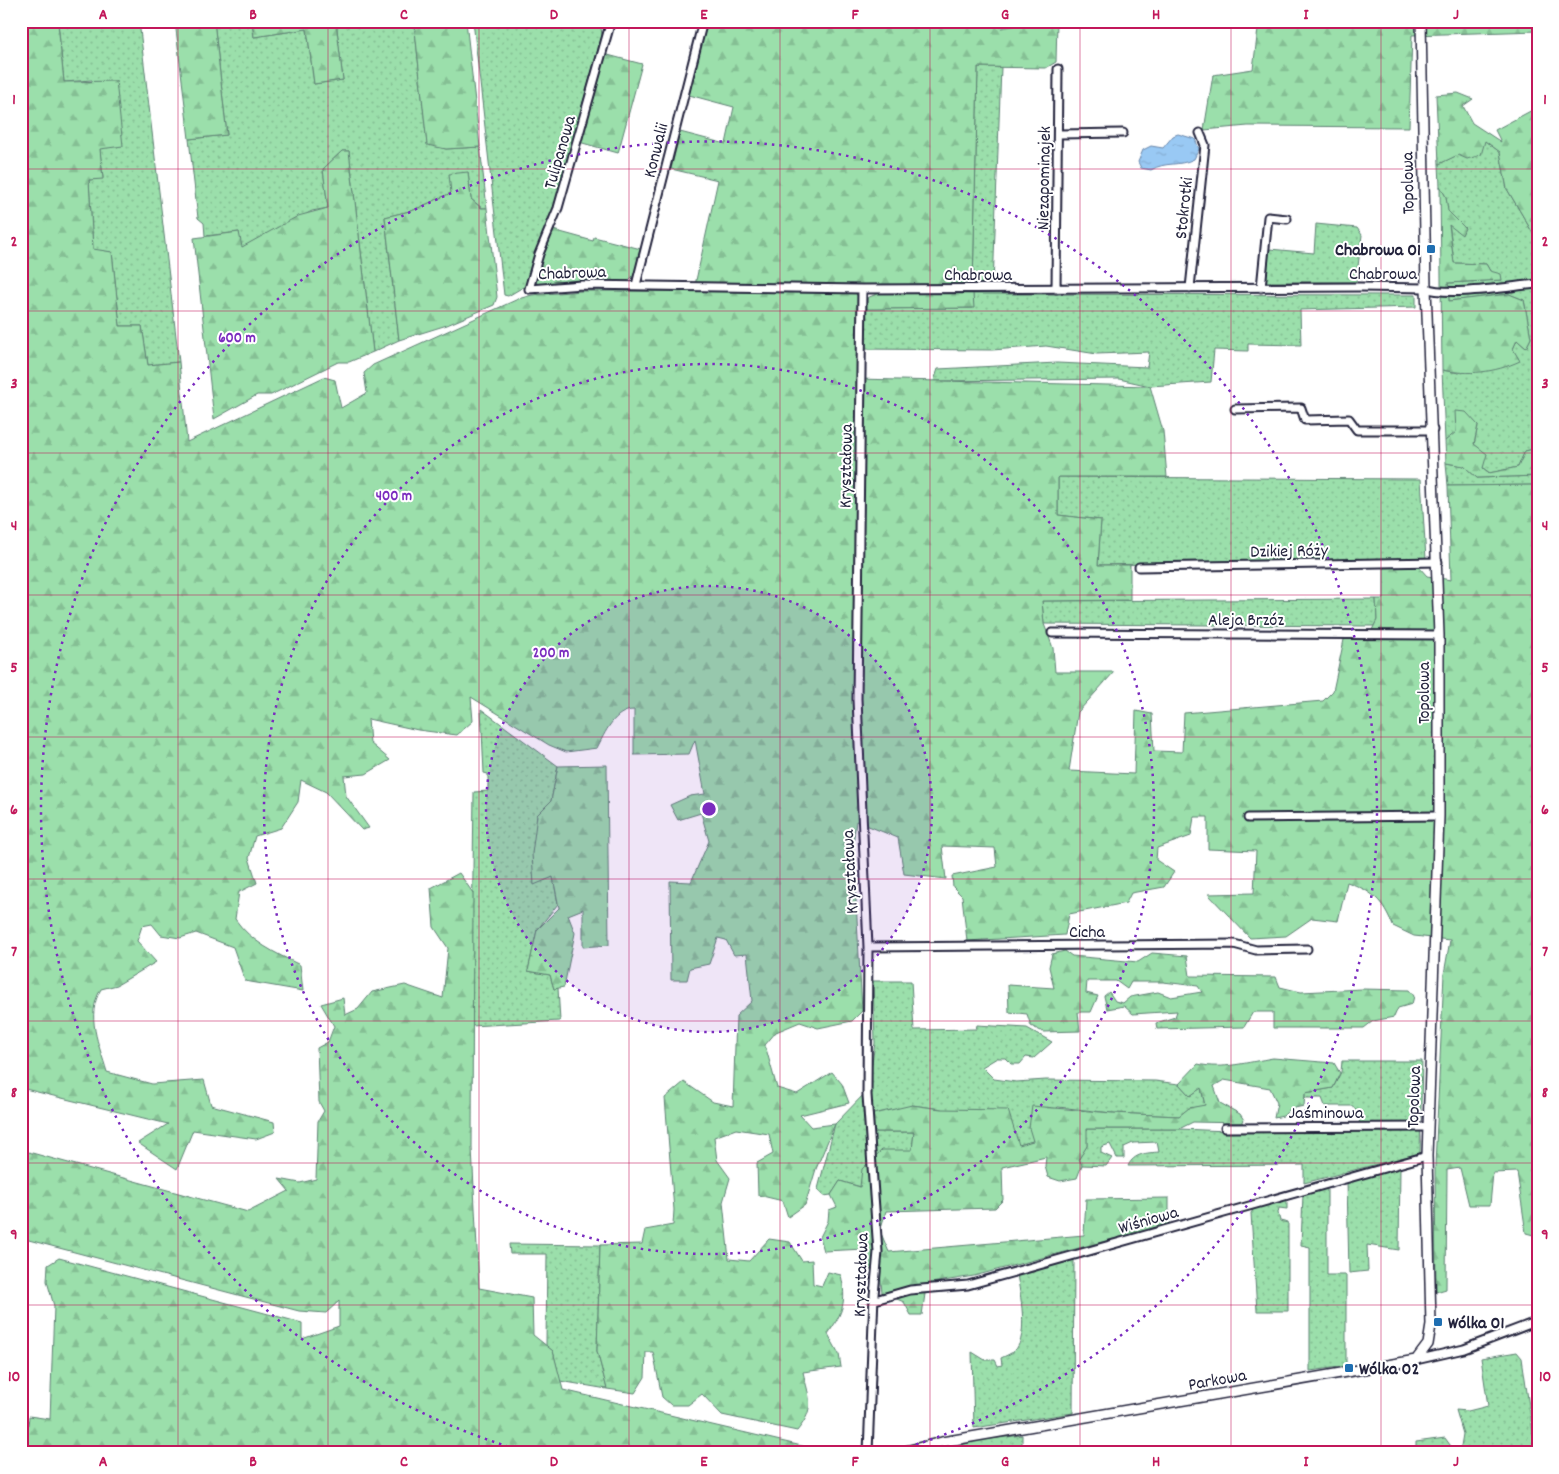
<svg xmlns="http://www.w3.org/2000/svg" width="1559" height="1474" font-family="Dekko,sans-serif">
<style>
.grass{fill:url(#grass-dots);stroke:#5e8073}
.forest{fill:url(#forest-firs);stroke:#5e8073}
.water{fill:url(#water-ripples);stroke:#6986aa}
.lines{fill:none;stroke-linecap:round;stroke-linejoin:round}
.minor-casing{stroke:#22223b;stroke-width:11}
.tertiary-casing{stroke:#22223b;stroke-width:12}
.minor{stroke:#fff;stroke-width:7}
.tertiary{stroke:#fff;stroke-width:9}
.grid{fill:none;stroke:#c2185b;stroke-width:1;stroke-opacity:0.55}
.ring{fill:none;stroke:#7b2cbf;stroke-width:2.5;stroke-dasharray:2.5 5}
.poi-dot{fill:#1f6fb2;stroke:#fff;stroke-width:2}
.labels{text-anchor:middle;stroke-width:4;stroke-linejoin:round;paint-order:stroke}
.street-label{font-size:18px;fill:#22223b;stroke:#fff}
.poi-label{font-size:18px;font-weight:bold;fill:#22223b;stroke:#fff;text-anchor:start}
.centre{fill:#7b2cbf;stroke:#fff;stroke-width:2.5}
.ring-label{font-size:15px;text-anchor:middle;font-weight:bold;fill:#7b2cbf;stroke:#fff;stroke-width:4;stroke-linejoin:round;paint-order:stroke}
.neatline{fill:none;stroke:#c2185b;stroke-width:2}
.grid-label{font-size:16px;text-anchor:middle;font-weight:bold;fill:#c2185b}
</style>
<defs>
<pattern id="grass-dots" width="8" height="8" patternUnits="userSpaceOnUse" patternTransform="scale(1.25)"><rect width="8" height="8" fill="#9bdfab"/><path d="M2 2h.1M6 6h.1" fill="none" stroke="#85bf94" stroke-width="1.8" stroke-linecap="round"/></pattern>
<pattern id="forest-firs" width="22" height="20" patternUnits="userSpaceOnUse" patternTransform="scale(1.25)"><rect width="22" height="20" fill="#9bdfab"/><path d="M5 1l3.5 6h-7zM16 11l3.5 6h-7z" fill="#85bf94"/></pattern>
<pattern id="water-ripples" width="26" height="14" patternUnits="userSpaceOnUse" patternTransform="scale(1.25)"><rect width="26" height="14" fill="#99c9f4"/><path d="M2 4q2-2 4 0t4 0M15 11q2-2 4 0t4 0" fill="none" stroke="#84acd2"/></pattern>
</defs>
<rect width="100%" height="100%" fill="#fff"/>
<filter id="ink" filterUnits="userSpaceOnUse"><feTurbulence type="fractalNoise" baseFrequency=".02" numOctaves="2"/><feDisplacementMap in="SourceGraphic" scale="10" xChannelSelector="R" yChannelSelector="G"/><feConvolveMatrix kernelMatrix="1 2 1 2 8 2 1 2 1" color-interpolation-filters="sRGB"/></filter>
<g filter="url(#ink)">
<path class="grass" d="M87 21H139L179 362 148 365 142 326H120L112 252 93 250 89 180 103 178 92 80 64 82 58 23Z
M214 21H252L254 37 307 29 314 84 343 80 336 21H414L427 144 446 149 480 147 487 208H482L471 199 468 172 451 193 414 210 385 217 399 340 373 352 349 151H342L323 169 328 208 312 211 241 248 239 232 205 236 204 223 198 218 189 139 227 135Z
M473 21H545L546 23 600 21 602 35 550 220 525 286 508 296 504 295Z
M978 67H1001L993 286H973Z
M1485 141 1500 152 1507 189 1538 242V448L1525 451 1518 467 1490 473 1483 468 1480 449 1474 445 1478 425 1456 433 1445 441 1442 370 1459 373 1513 349 1517 340 1526 348 1531 338 1524 300 1509 294 1449 301 1448 283 1502 280 1490 271 1486 264 1454 263 1446 197 1440 186 1439 164Z
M1316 224 1357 228 1362 235 1356 282H1265L1269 249 1314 253Z
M973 294 1416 295V307L1300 310 1301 345 1248 344V351L1214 350 1211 382 1150 386 1119 379 934 381 938 369 1057 363 1147 367 1149 352 1097 354 1046 346 992 350 857 349 858 309 973 308Z
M1446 463 1464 466 1477 478 1538 476V485L1448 486Z
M1058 477 1421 479 1426 559 1098 565 1101 520 1058 515Z
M1376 599 1377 620 1374 626 1044 624 1042 601Z
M481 709 558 766 551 801 537 815 534 884 553 877 558 904 537 930 528 971 550 975 554 989 558 988 560 1021 471 1026 474 792 488 791V774L484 773Z
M873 981H911L914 1030 976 1029 977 1025 1027 1028 1052 1042 1034 1058 1026 1057 1020 1064H1011L1005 1058H997L982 1067 994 1079 1016 1082 1046 1080 1155 1081 1179 1084 1190 1096 1201 1088 1205 1106 1190 1108 1179 1116 1112 1113 1058 1107 1033 1141 1019 1145 941 1109 912 1105 870 1132H914L912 1150 861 1187 840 1181 831 1195 824 1196 818 1189 835 1124 868 1090 875 1043Z
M1342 1061H1422L1420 1153 1304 1183V1165L1128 1166C1134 1153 1147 1153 1159 1152L1157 1142 1133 1143 1124 1147V1158H1117L1110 1144 1101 1147V1153L1112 1158 1106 1166 1082 1165 1078 1159 1087 1146 1086 1129H1179L1253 1132 1358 1129 1360 1118 1353 1106H1325L1322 1098H1305V1093L1333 1088 1341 1072Z
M1400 1167 1399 1250 1367 1245 1368 1271 1349 1273 1347 1181Z
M1327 1187V1275H1346V1366L1310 1371V1247L1301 1245 1303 1194Z
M1287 1198V1209L1279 1208 1278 1213 1280 1221 1288 1223V1311H1257L1251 1213 1255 1207Z
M509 1244 600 1245 597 1351 607 1389 560 1381 553 1351 546 1346 547 1254H510Z
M1074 1260 1073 1413 974 1428 972 1352 985 1360H995L998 1366 1002 1365 1001 1358C1005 1356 1011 1354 1015 1350 1029 1337 1020 1292 1017 1275Z
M1517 1352 1522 1358 1535 1447 1532 1453H1416V1442L1445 1438 1453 1449 1457 1450 1461 1446 1463 1434 1456 1410 1468 1411 1488 1406 1481 1358Z
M1022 1435V1453H949L948 1449 975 1441Z"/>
<path class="forest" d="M21 21H87L58 23 64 82 116 81 123 146 100 149 103 179 89 180 93 249 112 252 120 326H142L148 365 179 362 187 442 324 377 335 380 341 408 367 393 364 373 373 365 518 299 532 295 582 291 855 292 859 299 857 379 1150 386 1163 431 1167 477H1058V515L1101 520 1098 565H1130V600L1042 601 1044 624 1053 648 1055 672H1114L1078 712 1069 771 1134 774 1136 711 1152 714 1154 751 1182 752 1184 713 1323 701 1333 691 1345 635 1370 634 1377 620 1376 599H1384V568L1419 567 1427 576 1451 580 1448 486 1538 485V1240L1537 1236 1526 1233 1517 1172 1493 1173 1490 1205H1469L1460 1168 1447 1170 1446 1289 1436 1292 1435 1165 1444 974 1450 940 1414 936 1393 926C1383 900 1372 891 1347 882L1338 921 1312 918 1286 936 1250 938 1208 894 1254 893 1256 851 1208 849V817H1194L1191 836 1157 848 1156 860 1174 872 1164 887 1131 893 1126 903 1069 914 1065 935 967 941 962 896 953 887 952 876 997 867 995 848 942 846 946 879 904 874 898 838 856 821 853 845 862 1011 852 1021 818 1028 800 1022 776 1032 765 1045 777 1088 797 1094 832 1072 842 1084 849 1103 800 1115 811 1127 835 1124 816 1169 805 1205 788 1217 783 1201 758 1195 757 1163 773 1154 769 1134 736 1129 714 1137 717 1160 730 1178 723 1202 729 1259 749 1261 769 1239 790 1242 802 1261 812 1260 813 1284 822 1286 828 1272 841 1275C847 1302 843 1312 828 1334L839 1354 841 1367 803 1372C809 1398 816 1408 797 1431L722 1415 702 1394 688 1405H671L662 1397 653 1352H646L645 1377 635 1393 607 1389 597 1351 600 1245 642 1244 645 1230 673 1225 674 1210 665 1098 684 1082 713 1102 733 1106 736 1016 752 1001 747 954 734 955 726 940 718 938 709 964 690 968 687 980H671L670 881 691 882 709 841 701 813 678 820 670 805 690 796 705 794 695 740 689 754 634 755V710C614 710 605 733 597 748L566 752 549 745 471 697 473 721 457 735 418 730 368 719 370 743 390 760 366 774 344 776 346 796 369 828 362 830 326 792 301 780 298 802 281 828 255 836 249 858 257 883 239 892 235 919C251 942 275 953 300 965L303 991 245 981 233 947 196 933 180 938 161 935 152 924 142 926 137 941 156 962 117 985 101 989C85 1016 99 1044 107 1072L152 1084 204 1080 211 1105 274 1122 275 1132 256 1139 193 1130 177 1169 138 1143 168 1124 21 1088Z
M175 21H214L227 135 189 139Z
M252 21H336L343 80 314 84 307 29 254 37Z
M414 21H466L480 147 446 149 427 145Z
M707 21H1001V28L1042 21H1057L1056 62 1046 68 978 67 973 286 695 285 718 180 671 169 680 132 726 144 734 107 689 95Z
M1259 21H1538V31L1412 35 1409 127 1248 126 1204 130 1213 75 1253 69Z
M604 54 642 64 618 153 579 142Z
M1458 93 1473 99 1463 106 1472 123 1501 142 1495 130 1538 107V242L1507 189 1500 152 1485 141 1481 155 1467 159 1458 155 1439 164 1436 95Z
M342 151H349L373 352 349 362H338L271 395H257L214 419 194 238 239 232 242 247 298 216 328 208 323 169Z
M468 172 471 199 481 208H487L497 297 494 305 447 325 399 340 385 217 414 210 451 193 449 174Z
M1440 186 1446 197 1448 211 1465 228 1462 235 1449 225 1454 263 1486 264 1490 271 1501 274 1502 280 1448 283 1449 301 1509 294 1524 300 1531 338 1526 348 1517 340 1513 349 1520 361C1494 373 1469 375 1442 370Z
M553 230 593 241 594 237 641 249 634 276 627 281 538 285 534 281Z
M879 293 973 294 974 308 867 309V298Z
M1455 411 1466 412 1478 425 1474 444 1487 454 1483 468 1489 473 1518 467 1525 451 1538 448V476L1477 478 1464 466 1446 463 1445 441 1456 432Z
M607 765 609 945 583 947V909L568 915 575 933 564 987 554 989 550 975 528 971 537 930 559 908 553 877 534 885 532 854 537 815 551 801 558 766Z
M459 873 473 893 472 1148 479 1288 532 1298 533 1335 553 1351 563 1390 819 1450V1453H25L29 1416 50 1419 54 1306 47 1281 48 1265 59 1258 302 1323V1339L339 1326V1301L326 1313 299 1311 21 1238V1150L248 1212 289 1191 279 1179 300 1183 316 1179 318 1121 324 1111 319 1102 317 1048 328 1042 334 1026 321 1004 343 998 345 1015 358 1009 372 992 405 985 443 998 448 948 434 927 431 888Z
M1065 951 1072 956 1138 962 1152 953 1187 956 1190 976 1276 977 1280 987 1301 992 1362 989 1409 990 1414 996 1412 1004 1398 1008 1394 1017 1373 1021 1364 1028H1273V1012H1253L1244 1027 1157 1029 1156 1023 1175 1017 1177 1011 1133 1014 1124 1006 1107 1009 1104 996 1109 992 1115 1001 1123 1003 1130 997 1158 992 1171 997 1202 992 1198 986 1163 982H1131L1127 989 1116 981H1087L1086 993 1098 996 1091 1012H1078L1080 1031 1043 1032 1031 1026 1027 1014 1009 1012 1008 985 1054 988 1049 967 1052 954Z
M1273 1058 1334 1063 1340 1073 1333 1088 1305 1093 1304 1106 1290 1109 1283 1116 1274 1118 1277 1103 1270 1088 1224 1080 1214 1086 1220 1103 1240 1114 1244 1120 1242 1123 1193 1122 1179 1129H1087V1146L1079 1159 1082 1165 1077 1178 1060 1181 1048 1177 1045 1166 1046 1157 1002 1167 1003 1200 995 1208 886 1211 880 1231 889 1252 1084 1235 1086 1199 1169 1198V1224L974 1276 931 1283 925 1294 922 1315H911L904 1302 882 1293 880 1272 866 1268 865 1249 824 1251 820 1237 828 1221 829 1210 837 1207 831 1195 840 1181 860 1187 862 1169 882 1150H912L914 1132H870L865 1116 912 1105 941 1109 1008 1110 1019 1145 1033 1141 1029 1128 1032 1106 1112 1113 1179 1116 1189 1108 1205 1105 1201 1088 1190 1096 1179 1084 1198 1064C1222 1070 1248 1062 1273 1058Z"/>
<path class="water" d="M1178 134 1195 139 1199 149 1194 159C1178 167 1166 161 1151 170L1141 168 1138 162 1143 150 1151 146 1163 148 1173 136Z"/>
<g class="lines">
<defs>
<path id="minor" d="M611 21 558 208 539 254 529 289 582 285 862 289 1360 287 1426 288C1447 297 1512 286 1538 284
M1059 134 1123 133
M636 285 703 21
M1190 288 1205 145 1200 133
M1261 288 1268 217 1287 219
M862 289 857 699 868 947 867 1095 878 1252 874 1295 868 1453
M1056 289 1058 69
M1235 409 1301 408 1305 420 1349 419 1357 430H1433
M1139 567 1438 562
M1052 633 1439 635
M1248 818 1439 816
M868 947 1234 944 1256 950 1307 949
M1225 1128 1428 1127
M875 1300 910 1290 968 1285 1427 1156
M1416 1360 1464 1349 1538 1321"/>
<path id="tertiary" d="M897 1453 942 1442 1416 1360 1428 1344 1431 1325 1427 1156 1439 816V635L1426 288 1421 21"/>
</defs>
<use href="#minor" class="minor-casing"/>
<use href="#tertiary" class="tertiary-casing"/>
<use href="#minor" class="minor"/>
<use href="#tertiary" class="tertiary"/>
</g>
</g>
<path class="grid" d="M178 21V1453M328 21V1453M479 21V1453M629 21V1453M780 21V1453M930 21V1453M1080 21V1453M1231 21V1453M1381 21V1453M21 169H1538M21 311H1538M21 453H1538M21 595H1538M21 737H1538M21 879H1538M21 1021H1538M21 1163H1538M21 1305H1538"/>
<circle cx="709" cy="809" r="223" fill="#7b2cbf" fill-opacity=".12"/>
<g class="ring">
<circle cx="709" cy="809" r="223"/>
<circle cx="709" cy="809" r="445"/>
<path d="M530 1453A668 668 0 1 1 888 1453"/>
</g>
<g class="poi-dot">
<rect x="1426" y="244" width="10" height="10" rx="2.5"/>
<rect x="1433" y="1317" width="10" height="10" rx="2.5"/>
<rect x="1344" y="1363" width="10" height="10" rx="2.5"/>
</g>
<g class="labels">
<g class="street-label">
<text transform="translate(655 150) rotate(-76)" y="6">Konwalii</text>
<text transform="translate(559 152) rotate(-74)" y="6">Tulipanowa</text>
<text transform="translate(1043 178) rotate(-89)" y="6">Niezapominajek</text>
<text transform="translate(1407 183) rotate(-91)" y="6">Topolowa</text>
<text transform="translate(1183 208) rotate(-84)" y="6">Stokrotki</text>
<text transform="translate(572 272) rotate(-2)" y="6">Chabrowa</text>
<text x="1383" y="279">Chabrowa</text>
<text x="978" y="280">Chabrowa</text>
<text transform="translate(845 466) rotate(-89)" y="6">Kryształowa</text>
<text transform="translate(1289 550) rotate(-1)" y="6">Dzikiej Róży</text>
<text x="1246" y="625">Aleja Brzóz</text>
<text transform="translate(1423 693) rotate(-90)" y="6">Topolowa</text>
<text transform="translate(849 872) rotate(-93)" y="6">Kryształowa</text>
<text x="1087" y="937">Cicha</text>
<text transform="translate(1413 1097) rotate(-88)" y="6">Topolowa</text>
<text x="1326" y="1118">Jaśminowa</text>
<text transform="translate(1148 1219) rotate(-16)" y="6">Wiśniowa</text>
<text transform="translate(860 1275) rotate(-88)" y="6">Kryształowa</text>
<text transform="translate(1217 1379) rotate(-10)" y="6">Parkowa</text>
</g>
<g class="poi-label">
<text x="1421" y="255" text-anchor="end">Chabrowa 01</text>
<text x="1448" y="1328">Wólka 01</text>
<text x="1359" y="1374">Wólka 02</text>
</g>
</g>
<circle cx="709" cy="809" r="8" class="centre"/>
<g class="ring-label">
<text x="237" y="342">600 m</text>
<text x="394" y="500">400 m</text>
<text x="551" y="657">200 m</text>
</g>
<rect width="1559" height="1474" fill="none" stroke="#fff" stroke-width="55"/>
<rect x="28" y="28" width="1504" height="1418" class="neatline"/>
<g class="grid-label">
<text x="103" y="19">A</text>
<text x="253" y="19">B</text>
<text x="404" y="19">C</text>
<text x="554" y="19">D</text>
<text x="704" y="19">E</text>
<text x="855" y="19">F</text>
<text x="1005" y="19">G</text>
<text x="1156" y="19">H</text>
<text x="1306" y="19">I</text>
<text x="1456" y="19">J</text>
<text x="14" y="104">1</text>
<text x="1545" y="104">1</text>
<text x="14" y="246">2</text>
<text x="1545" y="246">2</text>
<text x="14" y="388">3</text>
<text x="1545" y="388">3</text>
<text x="14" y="530">4</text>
<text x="1545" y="530">4</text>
<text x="14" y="672">5</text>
<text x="1545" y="672">5</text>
<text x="14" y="814">6</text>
<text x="1545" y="814">6</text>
<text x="14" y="956">7</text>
<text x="1545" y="956">7</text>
<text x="14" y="1097">8</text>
<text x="1545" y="1097">8</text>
<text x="14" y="1239">9</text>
<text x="1545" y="1239">9</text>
<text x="14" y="1381">10</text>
<text x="1545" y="1381">10</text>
<text x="103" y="1466">A</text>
<text x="253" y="1466">B</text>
<text x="404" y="1466">C</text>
<text x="554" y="1466">D</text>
<text x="704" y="1466">E</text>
<text x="855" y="1466">F</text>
<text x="1005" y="1466">G</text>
<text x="1156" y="1466">H</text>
<text x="1306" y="1466">I</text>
<text x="1456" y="1466">J</text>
</g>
</svg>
